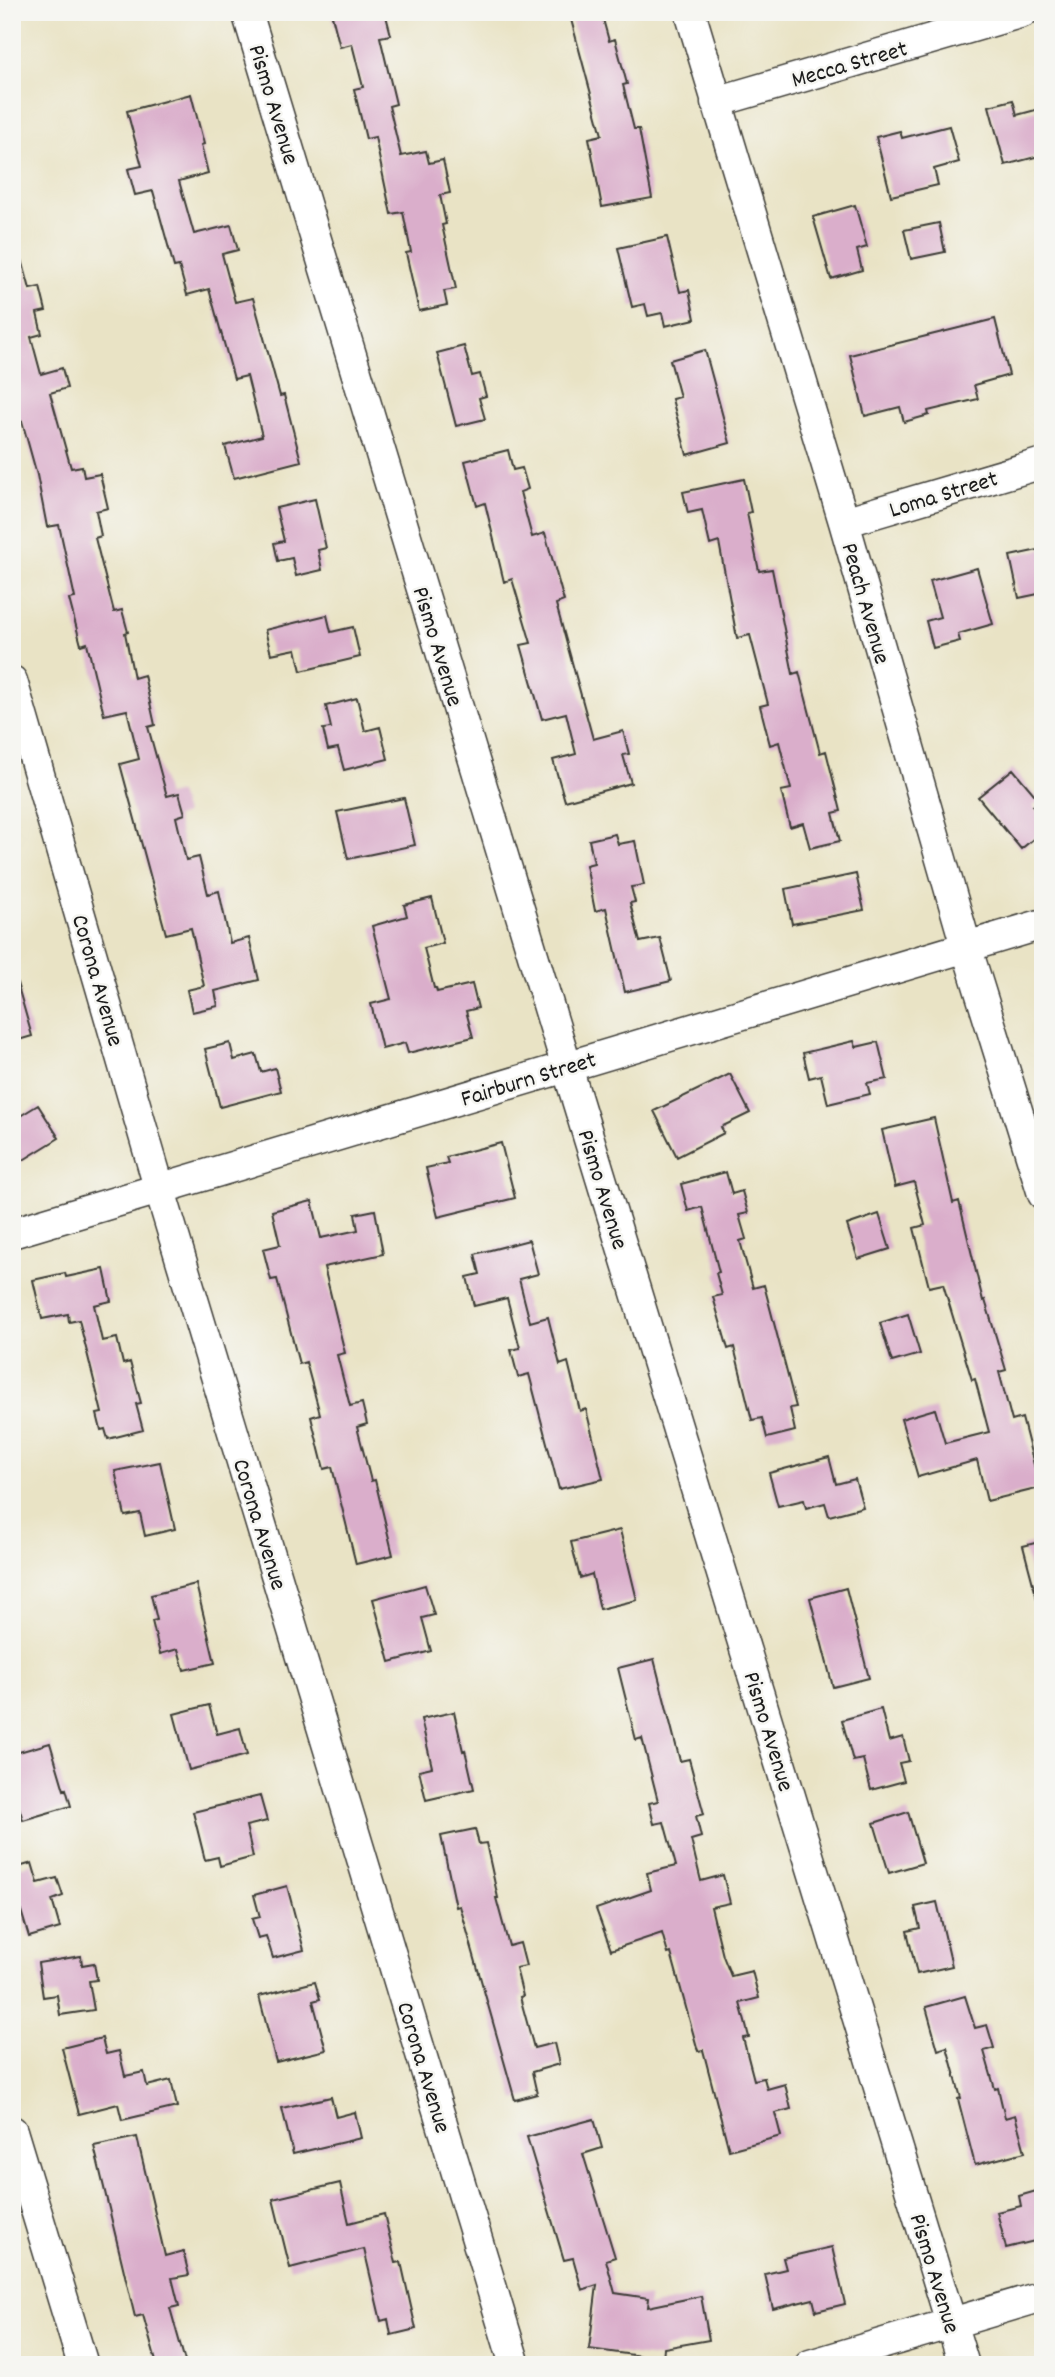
<svg xmlns="http://www.w3.org/2000/svg" width="1055" height="2377" font-family="Dekko,sans-serif">
<style>
.building{fill:#daaecb}
.lines{fill:none;stroke-linecap:round;stroke-linejoin:round}
.minor-casing{stroke:#3b3a35;stroke-width:33}
.minor{stroke:#fff;stroke-width:30}
.labels{text-anchor:middle;stroke-width:5;stroke-linejoin:round;paint-order:stroke}
.street-label{font-size:24px;fill:#1c1c1c;stroke:#f6f6f2}
</style>
<rect width="100%" height="100%" fill="#f6f6f2"/>
<filter id="ink" filterUnits="userSpaceOnUse"><feTurbulence type="fractalNoise" baseFrequency=".0143" numOctaves="2"/><feDisplacementMap in="SourceGraphic" scale="14" xChannelSelector="R" yChannelSelector="G"/><feConvolveMatrix kernelMatrix="1 2 1 2 8 2 1 2 1" color-interpolation-filters="sRGB"/></filter>
<filter id="wash" filterUnits="userSpaceOnUse"><feTurbulence type="fractalNoise" baseFrequency=".00686" numOctaves="4" result="noise"/><feDisplacementMap in="SourceGraphic" scale="28" xChannelSelector="R" yChannelSelector="G"/><feGaussianBlur stdDeviation="1.57" result="paint"/><feColorMatrix in="noise" values="0 0 0 0 0 0 0 0 0 0 0 0 0 0 0 0 0 1.4 0 .05"/><feComposite in="paint" operator="in"/></filter>
<g filter="url(#wash)">
<rect width="100%" height="100%" fill="#e9e3c5"/>
<g id="blocks">
<path class="building" d="M331 12H385L391 35 380 37 396 104 389 106 401 156 426 151 429 163 443 160 450 193 440 195 446 224 442 225 456 289 444 291 447 305 419 311 406 253 411 252 403 212 391 214 375 137 366 139 354 89 363 87 352 44 340 47Z
M569 12H601L609 41 615 39 627 84 623 85 634 129H639L652 198 602 207 589 138 602 135Z
M191 94 204 144 201 145 208 173 179 181 194 234 231 225 238 250 222 254 235 302 253 298 280 396 284 395 301 461 234 478 225 446 262 436 247 376 234 379 209 289 187 295 179 266 174 267 153 191 135 195 128 169 142 166 127 111Z
M1013 100 1017 115 1043 108V155L1005 165 989 106Z
M949 126 959 162 934 169 938 185 891 196 876 137 900 131 902 138Z
M855 205 867 247 857 250 862 270 831 279 813 217Z
M939 223 945 252 911 259 904 230Z
M667 237 680 292 689 290 695 319 665 326 662 313 648 316 645 304 632 307 618 248Z
M18 245 30 289 40 287 46 311 37 313 42 334 31 337 41 374 62 368 67 388 50 393 71 468 82 466 84 477 100 474 108 508 96 511 101 536 95 538 114 612 122 610 128 632 125 633 134 678 144 675 155 725 148 727 167 796 179 793 185 814 176 817 186 860 199 857 208 894 219 891 230 943 249 938 259 980 215 991 218 1006 192 1012 187 990 204 986 191 928 166 934 120 764 139 759 127 710 104 715 87 643 81 645 69 599 75 598 59 525 47 527 37 475 22 421 12 424V246Z
M995 319 1009 375 974 385 978 399 928 411 929 415 904 422 900 407 865 416 850 355Z
M464 346 472 376 480 374 486 396 479 398 485 419 456 426 437 353Z
M705 350 730 443 687 455 672 399 680 397 670 360Z
M508 450 513 470 522 468 528 489 520 492 532 537 545 533 564 601 556 604 593 739 623 731 629 754 623 755 631 783 565 801 553 760 576 754 566 713 542 719 521 645 531 643 512 579 504 582 485 503 477 506 465 461Z
M744 479 751 512 747 513 759 571 772 569 793 674 799 672 820 753 826 751 841 811 833 813 840 841 810 848 803 823 790 827 781 791 791 789 779 742 770 745 760 706 768 704 750 635 737 638 719 542 710 545 702 510 688 513 683 492Z
M315 499 326 548 318 550 322 570 296 576 292 558 278 561 274 543 284 541 276 508Z
M1043 549V593L1019 598 1010 556Z
M977 568 993 624 958 634 960 641 933 648 926 621 940 617 930 581Z
M327 615 331 632 353 627 360 657 301 671 296 649 271 654 265 630Z
M357 698 365 731 380 727 388 759 344 770 338 748 328 750 323 729 331 728 326 706Z
M1013 769 1040 801 1033 806 1043 818V831L1021 849 978 797Z
M404 798 415 845 348 859 337 812Z
M615 834 618 844 635 841 644 885 631 887 635 902 630 903 640 942 660 938 671 981 625 992 606 908 595 911 586 865 594 863 589 840Z
M856 874 864 910 792 924 785 889Z
M432 898 443 943 424 948 434 988H436L437 992 472 984 478 1008 466 1011 473 1037 408 1053 405 1043 382 1049 371 1004 391 999 372 926 407 916 404 905Z
M17 983 32 1036 12 1042V984Z
M854 1041 856 1047 878 1042 887 1079 867 1083 870 1094 828 1104 821 1075 809 1078 803 1053Z
M230 1043 234 1060 256 1054 261 1072 275 1068 281 1091 220 1107 205 1049Z
M730 1074 750 1113 721 1127 724 1133 677 1157 654 1111Z
M38 1105 59 1138 12 1167V1121Z
M934 1118 953 1203 959 1201 983 1301 985 1300 1006 1370 999 1372 1012 1421 1022 1418 1040 1488 987 1501 977 1460 918 1477 901 1419 935 1409 945 1443 989 1432 975 1379 972 1380 943 1284 929 1287 914 1228 925 1225 914 1182 895 1187 882 1130Z
M501 1143 515 1198 438 1217 426 1168 448 1163 446 1157Z
M726 1172 732 1194 742 1191 748 1213 739 1215 746 1239 740 1241 753 1288 764 1285 796 1407 790 1408 795 1431 767 1438 762 1418 752 1420 734 1347 728 1349 713 1297 722 1295 716 1273 719 1272 702 1207 688 1211 681 1184Z
M312 1201 321 1238 358 1230 355 1214 375 1210 383 1254 324 1267 345 1353 337 1355 350 1406 362 1403 367 1424 357 1427 371 1481 375 1480 393 1555 356 1564 332 1467 324 1469 311 1417 320 1414 306 1362 299 1364 277 1279 271 1280 263 1249 280 1245 272 1211Z
M879 1214 890 1249 858 1259 847 1225Z
M529 1240 538 1274 519 1279 530 1322 548 1317 560 1365 568 1362 580 1411 586 1409 603 1479 559 1489 529 1374 518 1377 511 1350 520 1348 507 1298 474 1306 467 1277 480 1274 475 1254Z
M104 1269 111 1301 94 1305 102 1341 117 1338 123 1364 130 1362 141 1403 136 1404 143 1430 108 1439 105 1429 101 1430 97 1414 102 1413 79 1320 69 1322 68 1314 42 1319 33 1280 65 1273 66 1277Z
M908 1314 920 1354 892 1362 880 1323Z
M829 1457 836 1484 855 1479 863 1507 829 1516 825 1503 806 1508 804 1500 778 1506 769 1473Z
M160 1462 175 1529 145 1536 140 1513 125 1516 115 1471Z
M620 1530 637 1600 600 1609 592 1574 580 1578 571 1542Z
M1043 1541V1599H1037L1023 1546Z
M196 1584 215 1663 184 1670 178 1649 160 1654 152 1621 157 1620 151 1595Z
M425 1585 434 1615 422 1618 431 1651 390 1662 373 1599Z
M846 1588 869 1678 833 1687 810 1598Z
M654 1659 680 1761 689 1759 704 1814 696 1816 701 1837 691 1840 701 1881 723 1875 730 1903 711 1907 723 1956 731 1976 752 1971 759 1998 740 2003 749 2037 743 2038 754 2080 764 2078 767 2089 785 2084 791 2109 775 2113 781 2136 729 2150 703 2050 698 2051 671 1953 668 1954 662 1933 611 1950 596 1909 651 1890 647 1873 676 1866 664 1822 654 1824 649 1803 658 1801 642 1738 636 1740 618 1668Z
M209 1705 217 1734 240 1728 247 1755 189 1770 174 1714Z
M881 1709 889 1741 903 1737 909 1761 899 1763 904 1781 871 1790 863 1759 853 1761 842 1720Z
M454 1712 463 1751 465 1750 474 1789 426 1800 419 1770 432 1767 421 1719Z
M50 1743 64 1790 66 1789 71 1806 23 1820 12 1785V1754Z
M260 1796 267 1821 246 1826 253 1857 220 1866 218 1857 205 1860 193 1812Z
M908 1812 923 1863 889 1873 874 1823Z
M475 1829 479 1844 486 1843 498 1898H496L509 1946 520 1943 526 1966 516 1968 523 1996 520 1997 534 2048 554 2043 559 2064 532 2072 537 2094 515 2100 460 1906 456 1907 441 1836Z
M32 1863 38 1883 57 1878 63 1896 52 1900 60 1928 29 1937 12 1881V1869Z
M287 1886 304 1950 273 1958 266 1936 258 1938 252 1919 260 1917 254 1895Z
M937 1902 952 1966 917 1974 907 1931 920 1928 915 1907Z
M81 1956 82 1965 94 1963 97 1980 89 1981 94 2010 60 2015 57 1995 43 1997 38 1963Z
M315 1982 320 1999 313 2001 326 2050 276 2062 259 1996Z
M965 1996 975 2028 987 2025 994 2048 984 2051 995 2089 998 2088 1005 2118 1015 2115 1025 2152 975 2165 958 2099 961 2098 947 2047 938 2050 926 2007Z
M102 2038 106 2054 119 2051 125 2076 144 2072 147 2086 171 2080 177 2107 122 2120 118 2104 79 2114 62 2048Z
M331 2097 336 2117 355 2112 361 2138 293 2154 282 2108Z
M594 2119 602 2148 583 2154 615 2257 606 2260 615 2293 649 2298 648 2307 701 2296 709 2340 664 2348 663 2359 589 2349 597 2285 582 2290 573 2258 564 2260 527 2137Z
M137 2137 165 2256 183 2251 189 2275 172 2278 179 2306 170 2308 186 2365H157L143 2315 135 2317 94 2146Z
M340 2183 349 2223 384 2214 396 2263 401 2262 416 2329 391 2335 388 2319 381 2321 364 2249 290 2268 273 2199Z
M1043 2189V2239L1006 2248 997 2212 1021 2206 1019 2196Z
M832 2247 845 2304 816 2311 813 2299 773 2309 765 2274 786 2269 783 2258Z"/>
</g>
</g>
<g filter="url(#ink)">
<use href="#blocks" fill-opacity="0" stroke="#3b3a35" stroke-width="2"/>
<g class="lines">
<defs>
<path id="minor" d="M247 12 567 1067 964 2365
M690 12 844 522 966 946 1043 1194
M716 102 1023 12
M844 522 1043 463
M12 681 159 1187 515 2365
M12 1233 1043 924
M12 2131 83 2365
M810 2365 1043 2296"/>
</defs>
<use href="#minor" class="minor-casing"/>
<use href="#minor" class="minor"/>
</g>
</g>
<g class="labels">
<g class="street-label">
<text transform="translate(849 63) rotate(-16)" y="8">Mecca Street</text>
<text transform="translate(275 104) rotate(73)" y="8">Pismo Avenue</text>
<text transform="translate(943 493) rotate(-17)" y="8">Loma Street</text>
<text transform="translate(867 603) rotate(74)" y="8">Peach Avenue</text>
<text transform="translate(439 646) rotate(73)" y="8">Pismo Avenue</text>
<text transform="translate(99 980) rotate(74)" y="8">Corona Avenue</text>
<text transform="translate(528 1078) rotate(-17)" y="8">Fairburn Street</text>
<text transform="translate(604 1189) rotate(73)" y="8">Pismo Avenue</text>
<text transform="translate(261 1524) rotate(73)" y="8">Corona Avenue</text>
<text transform="translate(770 1731) rotate(73)" y="8">Pismo Avenue</text>
<text transform="translate(425 2067) rotate(73)" y="8">Corona Avenue</text>
<text transform="translate(936 2273) rotate(73)" y="8">Pismo Avenue</text>
</g>
</g>
<rect width="1055" height="2377" fill="none" stroke="#f6f6f2" stroke-width="42"/>
</svg>
